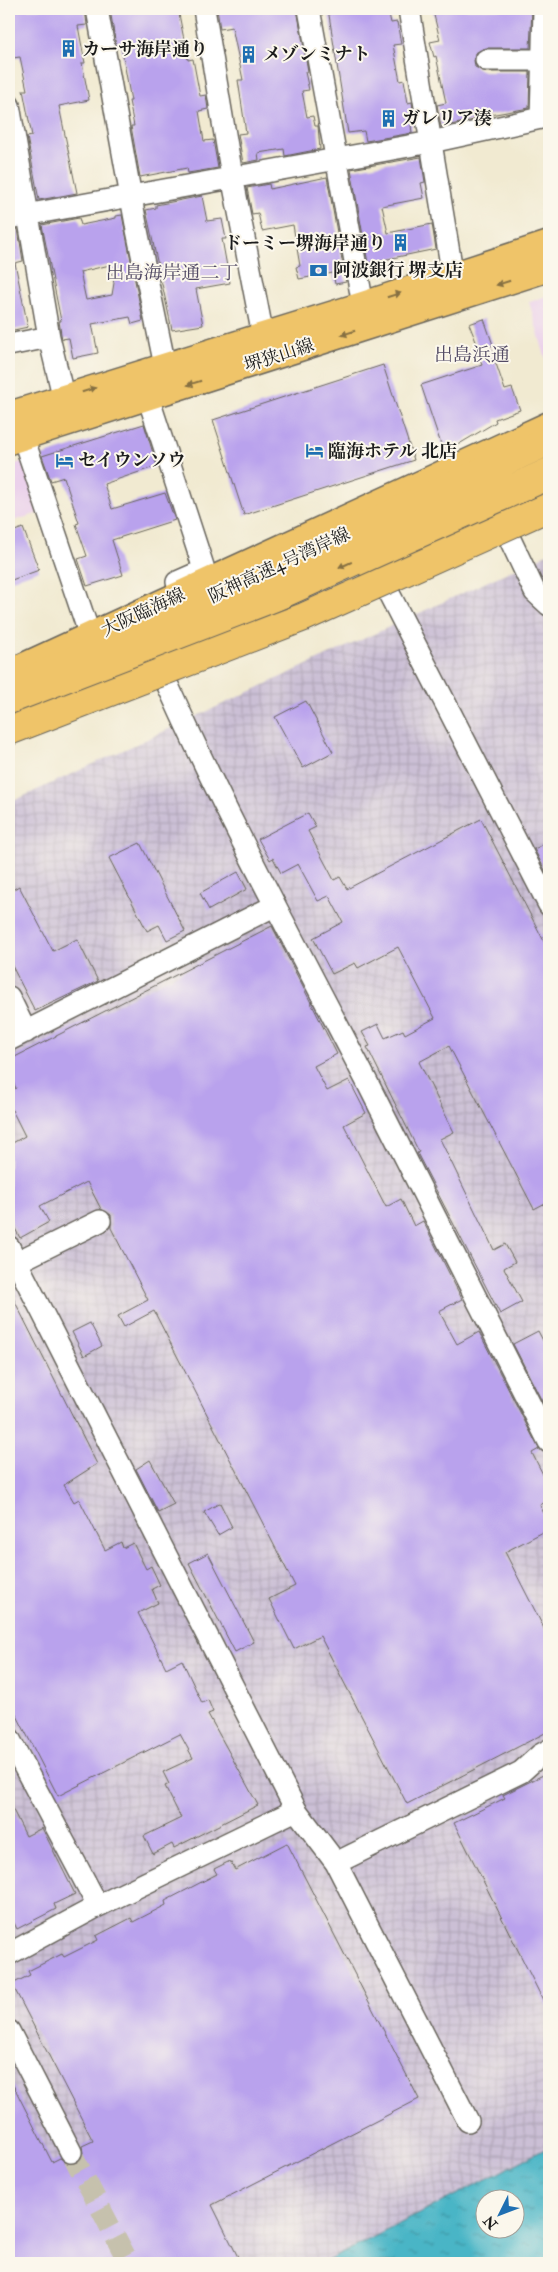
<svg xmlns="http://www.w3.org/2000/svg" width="558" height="2272" font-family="'IM FELL Double Pica','Noto Serif JP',serif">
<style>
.built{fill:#ebd1eb}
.industrial{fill:url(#industrial-grid)}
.water{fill:url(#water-ripples);stroke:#326871;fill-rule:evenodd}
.building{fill:#b9a2ed;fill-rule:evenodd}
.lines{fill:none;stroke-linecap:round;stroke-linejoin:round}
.minor-tunnel{stroke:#c6c1ad;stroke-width:21;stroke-dasharray:21 11;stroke-linecap:butt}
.minor-casing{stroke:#67645b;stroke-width:24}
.major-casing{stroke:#67645b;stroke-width:29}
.highway-casing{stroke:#67645b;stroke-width:30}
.minor{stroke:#fff;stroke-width:21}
.major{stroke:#efc469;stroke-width:26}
.highway{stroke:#efc469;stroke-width:28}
.highway-bridge-casing{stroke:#67645b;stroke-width:30;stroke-linecap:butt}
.highway-bridge{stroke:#efc469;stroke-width:28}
.oneway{fill:#867042}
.labels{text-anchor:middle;stroke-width:4;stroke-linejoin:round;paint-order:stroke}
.poi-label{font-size:18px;font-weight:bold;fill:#1c1c1c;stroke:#fbf7ec;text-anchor:start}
.street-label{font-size:18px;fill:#1c1c1c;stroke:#fbf7ec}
.neighbourhood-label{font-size:19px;fill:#534b65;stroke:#fbf7ec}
</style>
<defs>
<pattern id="industrial-grid" width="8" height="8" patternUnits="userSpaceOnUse" patternTransform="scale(1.25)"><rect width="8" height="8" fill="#cbbfd5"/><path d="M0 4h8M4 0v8" fill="none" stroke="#aea4b6"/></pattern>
<pattern id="water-ripples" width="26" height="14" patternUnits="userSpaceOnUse" patternTransform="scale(1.25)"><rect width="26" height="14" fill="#49b5c6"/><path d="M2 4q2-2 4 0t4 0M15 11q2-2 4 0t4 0" fill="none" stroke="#3c92a0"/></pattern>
</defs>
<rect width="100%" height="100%" fill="#fbf7ec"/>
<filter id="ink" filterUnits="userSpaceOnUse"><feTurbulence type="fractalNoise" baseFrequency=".02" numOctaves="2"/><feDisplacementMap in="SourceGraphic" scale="10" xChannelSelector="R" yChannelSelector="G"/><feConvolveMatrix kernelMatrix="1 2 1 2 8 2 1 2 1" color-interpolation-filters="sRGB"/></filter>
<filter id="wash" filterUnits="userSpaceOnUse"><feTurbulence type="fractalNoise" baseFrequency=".0096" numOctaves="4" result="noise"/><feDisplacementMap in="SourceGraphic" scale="20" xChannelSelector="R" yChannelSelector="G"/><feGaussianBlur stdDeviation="1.12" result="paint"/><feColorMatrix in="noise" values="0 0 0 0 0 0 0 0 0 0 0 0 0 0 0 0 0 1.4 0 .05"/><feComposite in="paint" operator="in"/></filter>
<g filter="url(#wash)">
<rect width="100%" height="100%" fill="#f1ead1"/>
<path class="built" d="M549 295V370L529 302Z
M27 460 43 512 9 522V466Z"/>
<path class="industrial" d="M549 553V2147L323 2263H9V803Z"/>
<path class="water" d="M549 2147V2263H323ZM486 2200H516V2230H486Z"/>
<g id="blocks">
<path class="building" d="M9 9H85L87 25 78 26 85 63H82L89 100 59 106 77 193 39 200 27 137 32 136 23 90H27L20 57 13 58 9 40Z
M110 9H178L188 60 193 59 200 96 206 95 208 109 199 111 204 141 213 140 218 168 188 173 187 168 140 177 131 126H134L129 101H131L121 45 116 46Z
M217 9H297L308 71 305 72 309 90 302 91 307 117 313 116 315 126H318L320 149 285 156 284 149 258 153 259 160 243 163 238 134 246 133 238 80H243L232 27 220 29Z
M328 9H388L391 23 397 22 401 44 393 45 400 81 404 80 408 103 412 102 415 124 411 125 412 133 366 141 364 131 348 133Z
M443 9H532L530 48H486L475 53 474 60 475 67 486 72H530L529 108 473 118 474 120 441 127 437 105 446 103 436 56 434 57 430 42 440 40 433 11Z
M421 157 425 182 421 183 424 198 382 206 388 233 432 224 436 249 368 263 351 169Z
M327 177 346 282 335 284 333 273 299 279 296 267 300 266 293 225 262 231 258 213 252 214 247 188 269 184 270 189Z
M202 196 207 221 222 219 226 239H222L230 283 196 289 203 325 172 330 146 210 156 208V205Z
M122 215 143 321 132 324 130 317 92 324 98 353 73 358 69 338 62 339 61 334 59 321H61L42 225 79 218 81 225 116 218V216ZM110 265 114 283 112 295 86 300 80 272Z
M18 229 23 261 15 263 28 327 9 331V230Z
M484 319 493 345 479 349 469 324Z
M491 349 505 390 512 388 520 410 495 419 496 422 444 453 421 385 482 365 478 354Z
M383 365 414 460 244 515 213 420Z
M144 424 157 466 104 484 112 509 165 493 175 520 112 540 123 575 87 586 78 559 87 556 76 524 79 523 64 477 51 481 42 456Z
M23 528 39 570 9 581V533Z
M306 701 333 752 303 768 275 717Z
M308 813 316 827 308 831 334 880 340 877 347 889 481 819 549 951V1201L534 1209 449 1046 419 1062 454 1132 440 1139 494 1250 505 1244 515 1262 504 1268 522 1302 500 1314 417 1153 419 1152 367 1047 370 1046 362 1032 378 1024 385 1038 403 1030 405 1034 435 1018 398 947 358 968 355 963 332 974 313 938 343 922 329 896 318 901 298 864 281 873 273 858 270 860 258 839Z
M549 842V878L534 849Z
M140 843 185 931 167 940 159 925 147 931 109 858Z
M238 872 247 889 209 910 200 893Z
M19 886 53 951 77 939 98 981 35 1011 9 960V892Z
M272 926 337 1054 314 1066 327 1091 349 1080 366 1113 344 1125 386 1207 401 1199 414 1226 423 1221 462 1299 439 1311 457 1344 479 1332 539 1449 532 1453 549 1486V1500L540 1505 549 1524V1529L505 1552 549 1638V1731L407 1804 320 1636 294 1649 269 1599 295 1586 154 1311 124 1327 118 1316 148 1300 111 1228V1215L101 1209 87 1182 40 1206 49 1222 20 1238 9 1217V1145L25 1136 9 1104V1092L16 1088 9 1075V1060Z
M9 1290 97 1464 64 1485 74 1502 79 1499 105 1550 121 1542 123 1548 133 1543 146 1569 151 1566 160 1585 152 1589 158 1603 138 1613 166 1668 182 1660 202 1703 208 1700 213 1712 208 1714 258 1805 174 1848 172 1844 153 1854 144 1836 181 1818 165 1786 169 1784 163 1772 193 1758 180 1734 58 1796 9 1700Z
M90 1323 102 1346 84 1356 72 1332Z
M538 1331 549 1352V1415L513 1344Z
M150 1460 174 1504 158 1512 136 1469Z
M220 1503 232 1527 218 1535 204 1512Z
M208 1553 254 1642 235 1652 189 1563Z
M549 1772V2012L454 1823 505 1798 503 1795Z
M9 1802 26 1836 42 1828 75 1894 54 1904 56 1909 17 1929 14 1923 9 1926Z
M287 1843 419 2099 212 2205 241 2263H9V2077L52 2162 60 2158 70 2164 77 2163 83 2153 82 2146 93 2141 12 1984 30 1975 28 1971 62 1954 64 1957 98 1940 96 1936 131 1918 133 1922 166 1905 165 1901 217 1874 214 1869 230 1861 235 1870Z"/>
</g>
</g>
<g filter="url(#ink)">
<use href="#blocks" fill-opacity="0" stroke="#67645b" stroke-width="1"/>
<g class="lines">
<path class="minor-tunnel" d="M71 2152 129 2263"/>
<defs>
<path id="minor" d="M97 9 137 230 165 366
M204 9 232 176 263 336
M309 9 363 305
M409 9 453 277
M486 60H543
M9 105 49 337 67 412
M9 218 431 142 541 118 544 9
M9 345 49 337
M148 397 203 566 202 571 177 582
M23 437 86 624
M498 514 535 592 549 605
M377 570 549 905
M158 663C220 805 294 941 365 1078 427 1199 487 1321 549 1442
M9 997 26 1032
M9 1040 274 906
M9 1247 296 1810 336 1863 521 1772 540 1755 549 1750
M17 1262 100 1221
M9 1738 98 1906
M336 1863 468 2121
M9 1954 98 1906 296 1810
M9 2031 71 2152"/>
<path id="major" d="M9 415 363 305 549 244
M9 441 549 268
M373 571 549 490
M9 673 549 425"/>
<path id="highway" d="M9 690 549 441
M9 719 549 472"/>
</defs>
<use href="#minor" class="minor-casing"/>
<use href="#major" class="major-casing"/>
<use href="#highway" class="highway-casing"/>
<use href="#minor" class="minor"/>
<use href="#major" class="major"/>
<use href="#highway" class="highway"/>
<defs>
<path id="highway-bridge" d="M9 731 304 617 549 507"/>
</defs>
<use href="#highway-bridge" class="highway-bridge-casing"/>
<use href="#highway-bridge" class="highway-bridge"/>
</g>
<defs><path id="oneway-solid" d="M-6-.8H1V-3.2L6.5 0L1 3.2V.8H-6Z" transform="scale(1.25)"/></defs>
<g class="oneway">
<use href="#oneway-solid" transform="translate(503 283) rotate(162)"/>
<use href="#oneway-solid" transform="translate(394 295) rotate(-18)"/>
<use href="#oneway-solid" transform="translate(348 333) rotate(162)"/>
<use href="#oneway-solid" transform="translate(194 383) rotate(162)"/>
<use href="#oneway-solid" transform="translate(89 390) rotate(-17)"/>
<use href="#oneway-solid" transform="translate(345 565) rotate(156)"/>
</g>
</g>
<defs>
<symbol id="building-bare" viewBox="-9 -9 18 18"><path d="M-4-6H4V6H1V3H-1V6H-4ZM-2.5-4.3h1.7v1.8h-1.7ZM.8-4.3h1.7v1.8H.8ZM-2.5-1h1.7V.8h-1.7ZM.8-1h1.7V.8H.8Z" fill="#1f6fb2" stroke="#fbf7ec" stroke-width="2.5" paint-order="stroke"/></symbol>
<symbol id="bank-bare" viewBox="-9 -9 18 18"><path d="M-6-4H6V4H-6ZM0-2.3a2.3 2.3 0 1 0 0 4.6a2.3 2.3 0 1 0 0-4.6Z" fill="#1f6fb2" stroke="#fbf7ec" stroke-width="2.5" paint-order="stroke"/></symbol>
<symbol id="hotel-bare" viewBox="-9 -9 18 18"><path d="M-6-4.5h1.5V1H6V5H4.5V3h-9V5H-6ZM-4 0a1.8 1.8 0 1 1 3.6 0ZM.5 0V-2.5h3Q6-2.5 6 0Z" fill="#1f6fb2" stroke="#fbf7ec" stroke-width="2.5" paint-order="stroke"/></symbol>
</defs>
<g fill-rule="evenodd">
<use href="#building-bare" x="56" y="36" width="25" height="25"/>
<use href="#building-bare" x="236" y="42" width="25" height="25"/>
<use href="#building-bare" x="376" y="106" width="25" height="25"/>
<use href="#building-bare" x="388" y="230" width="25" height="25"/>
<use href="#bank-bare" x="306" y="258" width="25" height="25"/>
<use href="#hotel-bare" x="302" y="438" width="25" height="25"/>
<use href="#hotel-bare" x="52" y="448" width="25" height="25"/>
</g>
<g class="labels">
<g class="poi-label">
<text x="82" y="55">カーサ海岸通り</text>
<text x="263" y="60">メゾンミナト</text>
<text x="402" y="124">ガレリア湊</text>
<text x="386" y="249" text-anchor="end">ドーミー堺海岸通り</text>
<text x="333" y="276">阿波銀行 堺支店</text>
<text x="328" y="457">臨海ホテル 北店</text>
<text x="78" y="466">セイウンソウ</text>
</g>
<g class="street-label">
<text transform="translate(279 355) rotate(-18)" y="6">堺狭山線</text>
<text transform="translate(279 565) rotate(-25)" y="6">阪神高速4号湾岸線</text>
<text transform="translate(143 612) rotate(-25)" y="6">大阪臨海線</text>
</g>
<g class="neighbourhood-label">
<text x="172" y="279">出島海岸通二丁</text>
<text x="472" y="361">出島浜通</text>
</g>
</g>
<rect width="558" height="2272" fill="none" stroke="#fbf7ec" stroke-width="30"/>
<g transform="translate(500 2214) rotate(228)"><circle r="24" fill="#fbf7ec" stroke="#a29f99"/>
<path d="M0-4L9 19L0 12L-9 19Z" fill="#1f6fb2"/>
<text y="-8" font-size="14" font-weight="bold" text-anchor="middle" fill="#1c1c1c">N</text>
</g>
</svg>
